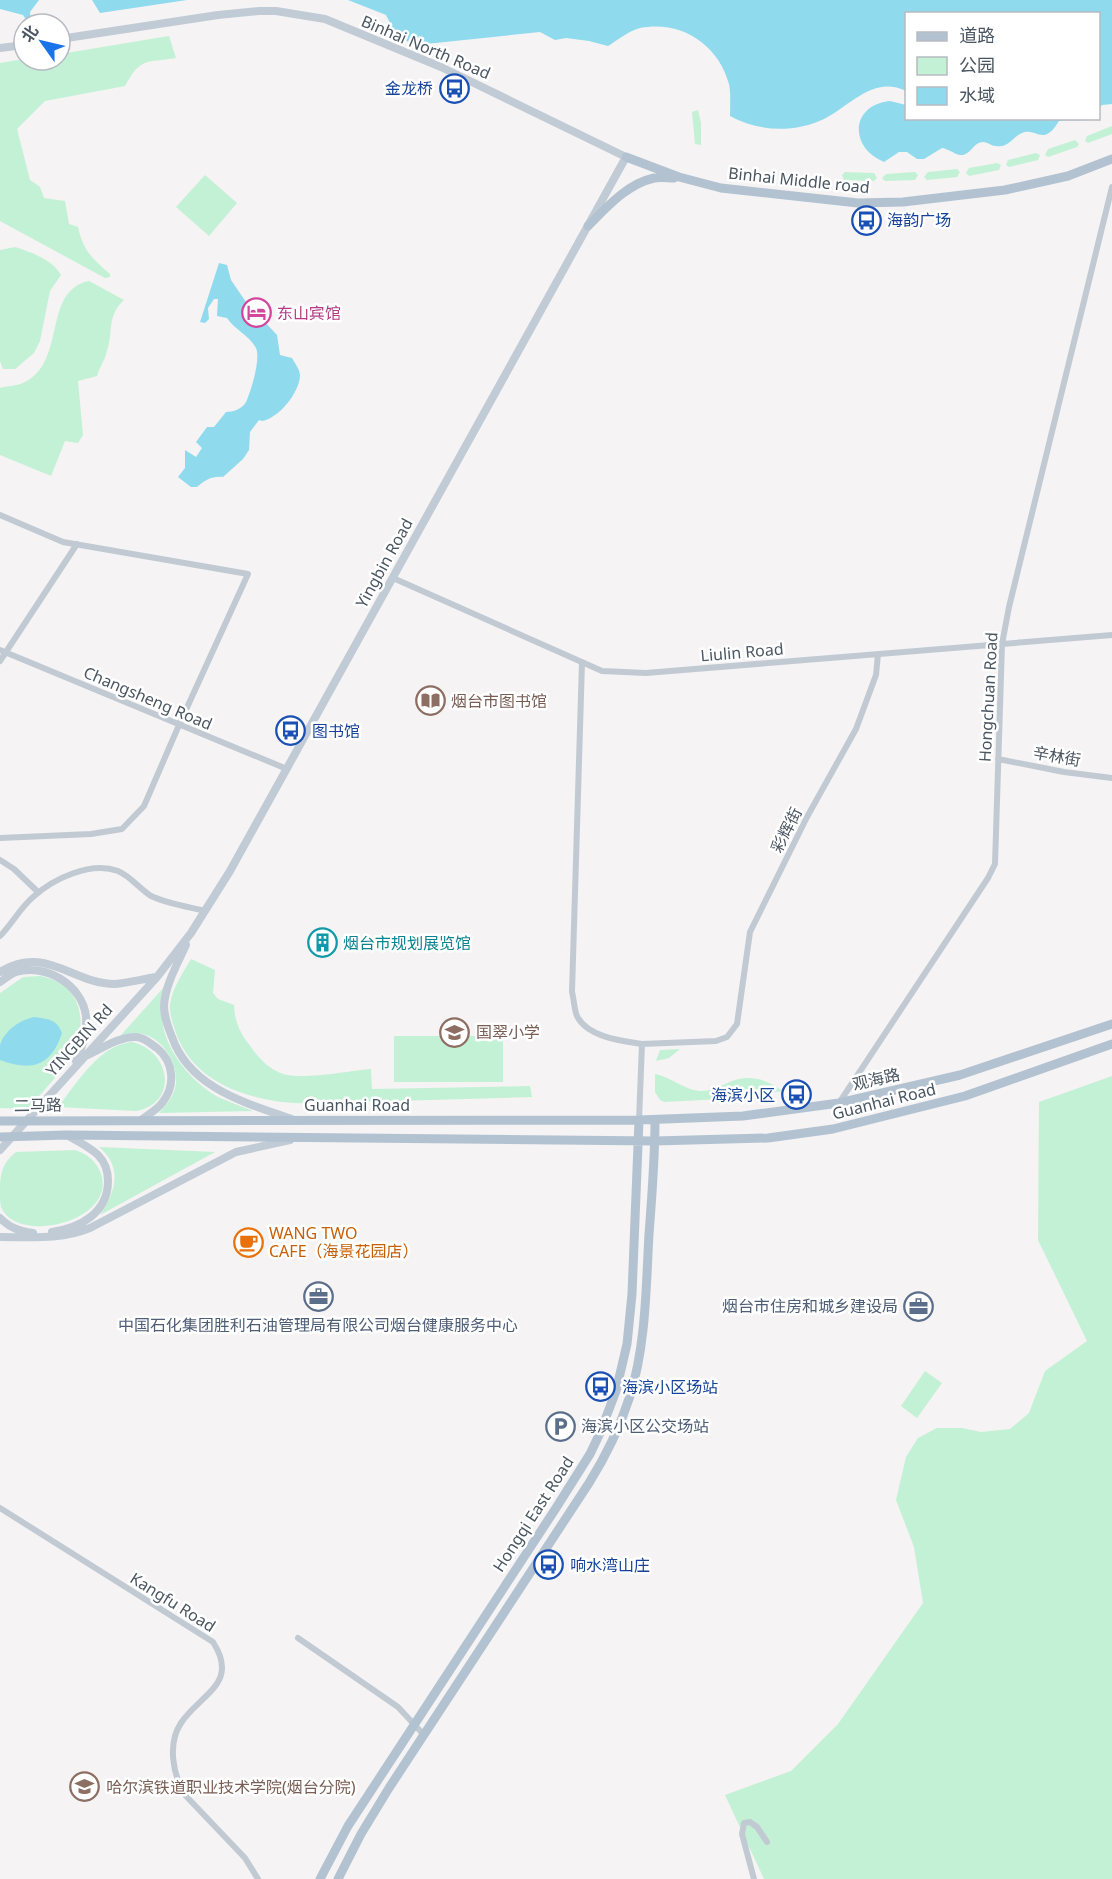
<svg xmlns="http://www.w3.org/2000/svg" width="1112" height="1879" font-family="'Noto Sans','Noto Sans SC',sans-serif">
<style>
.green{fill:#c3f1d5}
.water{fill:#90daee}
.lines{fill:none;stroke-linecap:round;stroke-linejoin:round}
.minor{stroke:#c1cad2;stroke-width:6}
.secondary{stroke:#c1cbd6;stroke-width:8}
.primary{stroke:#b3c2d1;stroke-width:9}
.labels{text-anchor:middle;stroke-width:5;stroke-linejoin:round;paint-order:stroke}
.street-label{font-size:16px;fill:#4a5661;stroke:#fff}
.transit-label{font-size:16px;fill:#164399;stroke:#fff;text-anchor:start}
.hotel-label{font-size:16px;fill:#b23c85;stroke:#fff;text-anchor:start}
.education-label{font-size:16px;fill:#785e54;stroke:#fff;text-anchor:start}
.culture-label{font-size:16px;fill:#0d838f;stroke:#fff;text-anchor:start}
.food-label{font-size:16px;fill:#c56008;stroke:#fff;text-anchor:start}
.service-label{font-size:16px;fill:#4e5e75;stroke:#fff;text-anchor:end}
</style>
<rect width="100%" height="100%" fill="#f5f3f3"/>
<path class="green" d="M169 36 176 58C145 63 141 57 125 86L45 101 17 129 30 180 40 187 44 198 65 201 69 224 78 227C83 251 93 259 110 274V277L105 278 0 221V63L24 59 60 60V54Z
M698 110 701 123V145L695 144 692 112Z
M1112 126V134L1088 143 1085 141 1087 136Z
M1075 140 1079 144 1077 147 1048 157 1045 155 1048 149Z
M1036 153 1040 155 1038 160 1009 167 1006 165 1008 160Z
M997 163 1001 165 999 170 969 176 966 173 969 168Z
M957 169 960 172 957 177 927 180 924 177 928 172Z
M845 172 874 173 877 178 874 181 844 180 842 175Z
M915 172 918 175 915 180 885 181 882 178 886 174Z
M205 175 237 203 209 236 176 207Z
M15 247C31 252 53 260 61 275L50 291 40 341 34 353 15 369H3L0 361V250Z
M89 281 124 300C106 316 114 333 106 354 104 362 99 368 97 376L78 381 83 435 78 443 65 441 51 476 0 455V388C7 386 17 386 23 383 68 363 41 291 89 281Z
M191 959 215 970 213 993 218 999 234 1005C235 1023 240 1033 251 1047 258 1058 270 1070 283 1074 303 1080 348 1071 371 1069L372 1089 530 1086 532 1097 357 1102V1104C331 1103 301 1105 275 1101 233 1094 194 1077 177 1036 174 1026 169 1015 170 1005 172 988 183 973 191 959Z
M40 976C46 977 52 979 58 982 84 996 86 1031 72 1055 60 1074 42 1092 28 1109L0 1108V993L23 977Z
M166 985C165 995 162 1007 162 1018 164 1049 191 1082 218 1097 229 1102 241 1106 253 1111L159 1113C167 1104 174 1096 176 1084 178 1061 160 1033 135 1033 131 1033 126 1035 121 1035Z
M394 1036H503V1082H394Z
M132 1042C171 1051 179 1103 136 1111L58 1107C77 1083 99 1045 132 1042Z
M680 1049 669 1058 656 1061 660 1050Z
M655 1074C671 1077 683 1089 699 1091 711 1092 719 1086 730 1082 747 1074 768 1079 782 1091L741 1098 664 1102 660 1100 655 1092Z
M1112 1076V1879H764L725 1795 791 1771 838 1724 923 1603 914 1547 896 1500 906 1457 918 1438 937 1428H962L981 1432 1010 1429 1029 1413 1045 1371 1087 1341 1038 1240 1039 1102Z
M99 1147 215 1152 100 1215C116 1192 123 1167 99 1147Z
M75 1150C88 1154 97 1162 101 1174 117 1221 18 1246 1 1207 0 1203 0 1197 0 1193 0 1175 1 1164 16 1152Z
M925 1371 942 1383 917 1418 901 1406Z"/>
<path class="water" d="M0 0H39L30 12 31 23 29 24 23 15 0 9Z
M92 0H187L100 13Z
M348 0H1112V104L1102 105 1099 108 1098 14H906V91C874 75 851 105 824 119 795 133 758 132 730 116 730 106 731 94 729 84 718 44 681 20 640 28 628 31 618 40 608 46L589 41 566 38 555 40 540 32 416 45 397 37 386 15Z
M890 101 906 105V118L1090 119C1079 122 1070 119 1059 121 1042 149 1036 125 1020 134 1011 139 1008 148 996 146 991 146 988 142 983 142 973 142 971 156 960 155 954 154 949 149 942 148L924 159H917L907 152H899L884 162C849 148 850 105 890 101Z
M219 263 227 265 231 280 246 302 277 335 280 355 292 358C295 364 300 369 300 376 299 393 279 418 262 421L259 420 250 432 249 450 243 459 223 477C212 476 205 480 197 487H191L178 477 185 468V450L196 457 202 448 196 442 207 427H214L226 412C233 412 242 409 246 402 251 391 261 359 256 348 249 335 235 330 227 318L217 316 218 299H214L208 308 209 319 205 323 200 322Z
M34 1017C48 1019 57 1019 62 1033 51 1066 32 1072 0 1060 0 1056 0 1049 0 1045 5 1030 20 1020 34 1017Z"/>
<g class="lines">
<path class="minor" d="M0 515 63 542 248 574 179 725 144 806 122 829 91 834 0 838
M393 578 602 671 646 673 1112 635
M0 650 287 769
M0 661 77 544
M582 662 572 992C574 999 574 1009 577 1016 587 1037 622 1041 642 1044L639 1120
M998 759 1064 772 1112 778
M0 860 14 869 38 892
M0 936C12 924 20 908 33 897 53 879 90 861 118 871 130 876 140 889 151 896 165 903 189 907 205 911
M642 1044 716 1041 727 1037 737 1024 750 932 807 817 856 729 876 675 878 654
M839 1103 988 878 995 864 1002 644 1009 607 1112 187
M0 1508 213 1642C240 1684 200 1694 181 1723 167 1744 173 1775 185 1795L245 1858 258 1879
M298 1638 398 1707 424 1735
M754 1879 742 1834 744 1823 750 1822 757 1827 767 1842"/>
<path class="secondary" d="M0 48 24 45
M186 945C178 963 165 985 164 1006 164 1017 168 1027 172 1037 190 1089 247 1103 294 1120
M0 972C46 944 72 984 115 984 128 983 143 979 156 977
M0 982C5 979 10 974 16 972 46 963 82 985 86 1016 87 1032 83 1047 76 1061
M88 1055C103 1048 120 1036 137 1037 145 1038 151 1044 157 1048 174 1062 176 1086 162 1103 157 1110 147 1115 140 1121
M0 1150 157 977 191 933 230 871 626 157 441 67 325 19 276 11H259L218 15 60 39
M0 1218C10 1228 19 1231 33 1233
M52 1232C80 1228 108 1213 108 1181 108 1172 105 1162 98 1155 90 1147 77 1141 67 1135
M0 1237C31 1237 61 1240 90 1228L236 1152 290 1140"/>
<path class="primary" d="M626 157 679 177 721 188 858 203 903 202 1005 190 1068 176 1112 159
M588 226C607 207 627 184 654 178 660 177 668 178 674 178
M0 1121 639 1120 743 1116 839 1103 960 1075 1112 1024
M0 1137 67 1135 655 1141 768 1138 833 1129 965 1096 1112 1044
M320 1879 348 1826 556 1508 590 1454 600 1433 616 1391 627 1344 632 1294 639 1120
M338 1879 361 1834 389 1788 589 1483C606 1456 620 1427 630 1396 646 1345 646 1287 649 1234 652 1196 655 1158 655 1120"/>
</g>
<defs>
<symbol id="bus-ring" viewBox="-11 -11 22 22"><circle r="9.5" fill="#fff" stroke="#1a4fb4" stroke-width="1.5"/><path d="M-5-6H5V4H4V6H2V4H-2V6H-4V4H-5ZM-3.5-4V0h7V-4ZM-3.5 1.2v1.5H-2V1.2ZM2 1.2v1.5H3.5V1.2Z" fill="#1a4fb4"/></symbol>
<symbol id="hotel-ring" viewBox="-11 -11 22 22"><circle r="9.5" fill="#fff" stroke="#d1479c" stroke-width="1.5"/><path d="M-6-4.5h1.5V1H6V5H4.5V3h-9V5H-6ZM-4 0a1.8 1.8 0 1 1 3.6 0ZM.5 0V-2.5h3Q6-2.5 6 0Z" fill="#d1479c"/></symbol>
<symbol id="library-ring" viewBox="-11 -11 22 22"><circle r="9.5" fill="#fff" stroke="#8d6e63" stroke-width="1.5"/><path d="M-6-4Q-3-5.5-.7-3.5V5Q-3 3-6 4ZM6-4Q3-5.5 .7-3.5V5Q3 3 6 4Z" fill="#8d6e63"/></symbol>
<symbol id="building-ring" viewBox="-11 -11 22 22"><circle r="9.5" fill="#fff" stroke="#0f9aa8" stroke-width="1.5"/><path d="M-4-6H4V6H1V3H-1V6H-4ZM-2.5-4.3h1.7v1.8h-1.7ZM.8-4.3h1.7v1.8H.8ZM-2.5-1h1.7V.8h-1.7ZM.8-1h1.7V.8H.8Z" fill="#0f9aa8"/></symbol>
<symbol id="school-ring" viewBox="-11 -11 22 22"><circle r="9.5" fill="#fff" stroke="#8d6e63" stroke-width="1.5"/><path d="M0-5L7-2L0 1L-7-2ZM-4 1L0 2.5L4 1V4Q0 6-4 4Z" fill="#8d6e63"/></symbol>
<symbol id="cafe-ring" viewBox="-11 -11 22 22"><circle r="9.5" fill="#fff" stroke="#e8710a" stroke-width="1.5"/><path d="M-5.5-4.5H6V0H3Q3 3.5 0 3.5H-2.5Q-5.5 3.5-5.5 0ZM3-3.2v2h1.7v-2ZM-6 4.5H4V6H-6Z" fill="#e8710a"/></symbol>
<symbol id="office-ring" viewBox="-11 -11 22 22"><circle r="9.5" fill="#fff" stroke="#5c6f8a" stroke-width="1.5"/><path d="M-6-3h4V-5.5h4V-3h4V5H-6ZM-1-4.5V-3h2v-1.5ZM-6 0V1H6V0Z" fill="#5c6f8a"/></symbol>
<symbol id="parking-ring" viewBox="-11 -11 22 22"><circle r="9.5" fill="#fff" stroke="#5c6f8a" stroke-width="1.5"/><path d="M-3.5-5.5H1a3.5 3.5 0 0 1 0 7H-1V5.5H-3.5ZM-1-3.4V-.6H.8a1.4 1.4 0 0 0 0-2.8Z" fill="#5c6f8a"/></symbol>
</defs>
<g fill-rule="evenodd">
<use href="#bus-ring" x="438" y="72" width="33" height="33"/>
<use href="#bus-ring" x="850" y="204" width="33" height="33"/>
<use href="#hotel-ring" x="240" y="296" width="33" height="33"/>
<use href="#library-ring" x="414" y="684" width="33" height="33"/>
<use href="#bus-ring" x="274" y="714" width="33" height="33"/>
<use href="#building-ring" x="306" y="926" width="33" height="33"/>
<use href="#school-ring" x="438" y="1016" width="33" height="33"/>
<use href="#bus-ring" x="780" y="1078" width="33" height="33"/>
<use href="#cafe-ring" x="232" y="1226" width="33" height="33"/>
<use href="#office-ring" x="302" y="1280" width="33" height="33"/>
<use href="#office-ring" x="902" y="1290" width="33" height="33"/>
<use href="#bus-ring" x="584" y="1370" width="33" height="33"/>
<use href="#parking-ring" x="544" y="1410" width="33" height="33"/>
<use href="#bus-ring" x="532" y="1548" width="33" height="33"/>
<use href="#school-ring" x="68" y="1770" width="33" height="33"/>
</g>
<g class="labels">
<g class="street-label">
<text transform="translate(426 47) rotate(23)" y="6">Binhai North Road</text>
<text transform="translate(799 180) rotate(6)" y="6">Binhai Middle road</text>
<text transform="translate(384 563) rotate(-61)" y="6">Yingbin Road</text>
<text transform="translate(742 652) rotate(-5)" y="6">Liulin Road</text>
<text transform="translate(988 697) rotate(-87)" y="6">Hongchuan Road</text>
<text transform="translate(148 698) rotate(23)" y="6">Changsheng Road</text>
<text transform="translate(1057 756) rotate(10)" y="6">辛林街</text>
<text transform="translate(786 830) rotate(-63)" y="6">彩辉街</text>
<text transform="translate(79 1040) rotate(-48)" y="6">YINGBIN Rd</text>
<text transform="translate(876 1079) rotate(-13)" y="6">观海路</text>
<text transform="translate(884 1101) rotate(-14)" y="6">Guanhai Road</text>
<text transform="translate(38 1105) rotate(-1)" y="6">二马路</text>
<text x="357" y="1111">Guanhai Road</text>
<text transform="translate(533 1514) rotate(-57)" y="6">Hongqi East Road</text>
<text transform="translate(173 1602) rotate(32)" y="6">Kangfu Road</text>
</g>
<g class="transit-label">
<text x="433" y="94" text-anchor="end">金龙桥</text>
<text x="887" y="226">海韵广场</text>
<text x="312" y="737">图书馆</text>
<text x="775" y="1101" text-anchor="end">海滨小区</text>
<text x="622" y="1393">海滨小区场站</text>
<text x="570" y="1571">响水湾山庄</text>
</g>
<g class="hotel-label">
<text x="277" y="319">东山宾馆</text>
</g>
<g class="education-label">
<text x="451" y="707">烟台市图书馆</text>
<text x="476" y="1038">国翠小学</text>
<text x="106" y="1793">哈尔滨铁道职业技术学院(烟台分院)</text>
</g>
<g class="culture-label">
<text x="343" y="949">烟台市规划展览馆</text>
</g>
<g class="food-label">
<text x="269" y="1239">WANG TWO<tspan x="269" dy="18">CAFE（海景花园店）</tspan></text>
</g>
<g class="service-label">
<text x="898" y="1312">烟台市住房和城乡建设局</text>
<text x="318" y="1331" text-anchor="middle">中国石化集团胜利石油管理局有限公司烟台健康服务中心</text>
<text x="581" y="1432" text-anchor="start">海滨小区公交场站</text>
</g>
</g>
<rect x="905" y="12" width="195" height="108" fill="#ffffff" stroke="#b7bbc0" stroke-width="1.5"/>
<rect x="917" y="32" width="30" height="9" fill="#b3c2d1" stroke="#b7bbc0" stroke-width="1.5"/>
<text x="959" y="42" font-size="18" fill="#4a5661">道路</text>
<rect x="917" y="57" width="30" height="18" fill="#c3f1d5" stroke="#b7bbc0" stroke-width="1.5"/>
<text x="959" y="72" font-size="18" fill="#4a5661">公园</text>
<rect x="917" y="87" width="30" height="18" fill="#90daee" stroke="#b7bbc0" stroke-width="1.5"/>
<text x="959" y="102" font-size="18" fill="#4a5661">水域</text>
<g transform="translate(42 42) rotate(304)"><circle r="28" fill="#ffffff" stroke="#b7bbc0" stroke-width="1.5"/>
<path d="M0-4.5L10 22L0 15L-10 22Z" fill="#1a73e8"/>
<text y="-9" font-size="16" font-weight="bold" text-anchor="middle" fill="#4a5661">北</text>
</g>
</svg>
